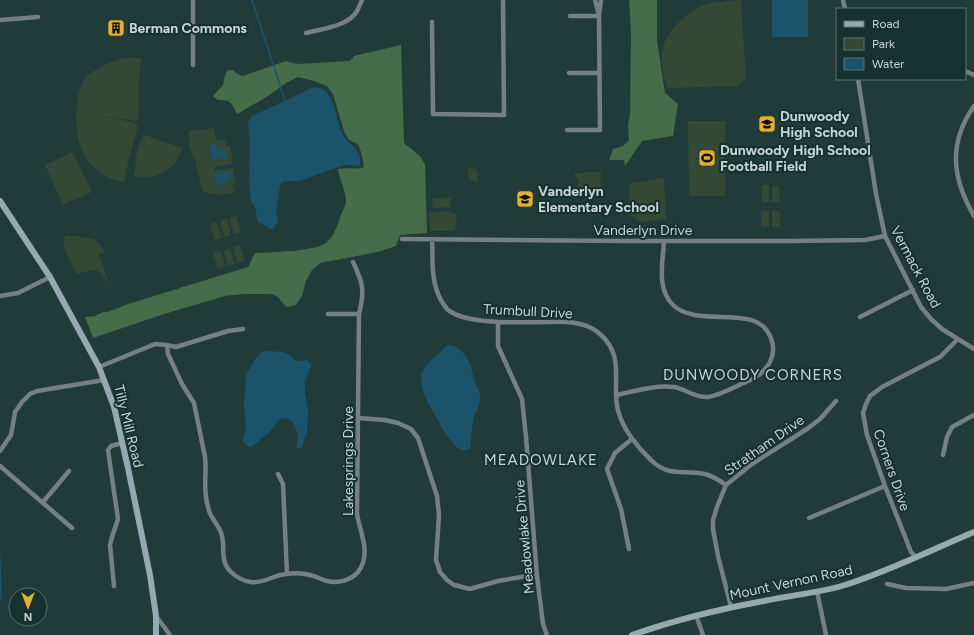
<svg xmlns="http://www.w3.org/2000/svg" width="974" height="635" font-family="Figtree,sans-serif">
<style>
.green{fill:#334835}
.forest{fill:#476c49}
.water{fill:#1a536a}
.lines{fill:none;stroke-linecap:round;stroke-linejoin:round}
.stream{stroke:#1a536a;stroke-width:1.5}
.street{stroke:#748082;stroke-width:4.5}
.secondary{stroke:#96aaad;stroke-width:6}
.labels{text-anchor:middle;stroke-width:4;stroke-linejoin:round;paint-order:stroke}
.poi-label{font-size:14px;font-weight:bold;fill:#c6d5d3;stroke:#16312e;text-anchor:start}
.street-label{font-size:14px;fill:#c6d5d3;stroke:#16312e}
.neighbourhood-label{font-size:15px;letter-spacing:1px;fill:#c6d5d3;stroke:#16312e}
</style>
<rect width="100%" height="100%" fill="#213b39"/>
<path class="green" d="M741 0 746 78 738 86 667 88C664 77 661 66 662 54 663 33 688 10 707 4 718 1 730 1 741 0Z
M126 58H141L139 87V118L136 121 98 115 135 123 138 127 128 162 124 182C85 176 72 140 77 105 78 96 79 86 85 79 94 68 112 61 126 58Z
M688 121H725V196H689Z
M214 128 216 140 225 139 226 146H230L232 155 231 160 232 164 214 167V171L233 168 236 184H232L234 193 220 195 203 192 197 170 195 158H193L190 147 191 146H189V131Z
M145 135 182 148C177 170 155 181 134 176 136 165 136 141 145 135Z
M73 152 92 192 63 205 45 165Z
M469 168 476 169 478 178 477 183 469 178 467 173Z
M584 172H601L600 196 578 195V178H575V173H584Z
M662 178 664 180 666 219 641 222 629 215V184Z
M762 185H769V202H762Z
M779 185 780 202H772V186Z
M451 197V207L433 208 432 199Z
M447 211 455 214 457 216 455 231H430L429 213Z
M761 211H769V227H761Z
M772 211H780V227H772Z
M236 216 241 232 234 234 229 218Z
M227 219 231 235 224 237 220 221Z
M217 222 222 238 214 240 210 224Z
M66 236H78L96 240 105 252 99 254 108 282 107 283C101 265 91 271 77 274 71 265 62 248 64 237Z
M240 245 245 261 237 263 233 247Z
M230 248 235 264 228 266 223 250Z
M221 251 225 266 218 269 213 253Z"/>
<path class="forest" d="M629 0H657V41L665 93 678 104 673 136 642 141 625 166 624 160H609L613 149 623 146 629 140 628 124 630 115 631 32Z
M401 45 404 143 420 156 425 164 427 233 400 235 396 246 378 252 320 263 312 270 306 281 302 296 296 305 286 307 278 297 271 294H243L225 296 161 315 93 338 85 317 95 316 103 312H108L128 304 248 267 255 253C271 252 316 252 327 242 334 237 337 226 340 218 341 213 346 206 346 201 346 190 339 180 338 169 348 167 356 170 364 167L362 155 358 144 349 140 344 131 333 94 327 86 314 81 298 77 286 83 268 96 237 114C231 102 231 100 218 100L213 96 223 85 225 75 228 70H233L237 74 243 76 286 61 297 64 350 61 354 56 358 55Z"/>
<path class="water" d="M772 0H808V37H772Z
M312 87C335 85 335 118 342 133 348 145 365 150 359 166L352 165H344L300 181H288L282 182 280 186 276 211 278 221 273 229H270L268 227 258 222 255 207 251 201 249 176 250 150 248 122 252 116 306 91Z
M216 143 218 151 226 150 227 157 212 160 209 145Z
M230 172 231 181 216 185 214 174Z
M448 345C469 347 471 369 476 385 478 389 480 393 480 397 481 405 476 410 474 417 472 427 471 438 470 449 465 450 462 451 458 448 448 442 428 403 423 392 421 386 421 379 421 373L428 363Z
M268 351 283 352 288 354 297 361 307 360 311 365 305 383V393L308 408 307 433 301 449 297 448 298 434 293 422 287 418H283L278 421 269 433 251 447 246 446 243 441 246 427 244 405 246 375 256 358 262 352Z
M0 546 2 597 0 601Z"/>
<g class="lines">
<path class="stream" d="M252 0 285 101"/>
<path class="street" d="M595 0 599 15
M843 0 845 9
M570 16H599
M0 20 38 17
M432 22 433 114 504 115 503 0
M306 33C321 29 344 27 355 14 358 10 360 5 362 0
M193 65V0
M965 71 974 75
M569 73H599
M858 79 876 194 885 236 921 307 931 319 942 329 974 349
M974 106C948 143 952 178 974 216
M567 130H600L599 16 601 0
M402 239 622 241H791L865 240 885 236
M432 240C433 257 431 275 437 291 439 297 443 304 447 309 465 326 527 322 551 322 567 321 587 322 600 334 626 357 611 383 618 410 622 428 638 448 651 460 669 478 684 469 705 474 713 476 719 480 726 485
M0 296 18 293 50 277
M328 314H359
M860 317 913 290
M498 322V346L522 399 526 437 537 576 543 624 547 635
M167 345 168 354 182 384 194 403 205 457C207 473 203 486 207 503 208 507 209 513 212 517 215 523 221 529 222 536 225 547 220 561 230 571 235 576 243 581 251 582 264 584 273 575 286 574 294 573 305 573 313 576 318 577 322 580 327 581 338 584 351 580 358 572 372 554 360 533 357 514L359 314C365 290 363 283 353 262
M99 367 155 344 167 345 176 347 228 331 243 329
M617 395C635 391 655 385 674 387 685 389 696 398 708 397 722 395 736 386 748 381 758 377 765 371 770 362 774 354 774 346 771 338 757 301 699 330 673 305 656 288 663 262 664 241
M358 418 385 420 398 423 411 429 418 438 437 496 439 515 436 560 440 572 447 580 454 585 470 589 498 581 521 577 537 576
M0 451 11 435 15 412 22 402 30 394 37 391 104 380
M943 455 947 437 952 427 974 415
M0 466 72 528
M278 474 283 484 287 574
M43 502 69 471
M809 518 885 486
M629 549 621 509 607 469 615 453 632 439
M916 557 911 552 885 486 867 435 863 413 866 404 870 396 882 387 940 357 958 339
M887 584 906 588 946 589 974 583
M114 586 110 545 112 537 118 519 108 450 111 446 122 443
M817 591 826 635
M731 607 718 556 713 529V520L717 507 726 485 752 464 807 429 820 419 836 401
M696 615 703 635
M156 616 170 635"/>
<path class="secondary" d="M0 201 50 277 99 367 114 407 128 468 150 575 156 616V635
M632 635C675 620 720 609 764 601 791 595 819 593 845 585 889 571 931 550 974 532"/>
</g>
<defs>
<symbol id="building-square" viewBox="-11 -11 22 22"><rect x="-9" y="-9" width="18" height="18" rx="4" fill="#e2af34" stroke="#16312e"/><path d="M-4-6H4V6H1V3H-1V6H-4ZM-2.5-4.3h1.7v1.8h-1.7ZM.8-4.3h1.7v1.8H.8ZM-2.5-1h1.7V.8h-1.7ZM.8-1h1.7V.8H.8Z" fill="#111"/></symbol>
<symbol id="school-square" viewBox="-11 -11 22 22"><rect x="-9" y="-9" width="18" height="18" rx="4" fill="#e2af34" stroke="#16312e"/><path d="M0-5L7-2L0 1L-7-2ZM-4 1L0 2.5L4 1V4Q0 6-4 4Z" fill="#111"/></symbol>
<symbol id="stadium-square" viewBox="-11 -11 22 22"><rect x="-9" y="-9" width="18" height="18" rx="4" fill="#e2af34" stroke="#16312e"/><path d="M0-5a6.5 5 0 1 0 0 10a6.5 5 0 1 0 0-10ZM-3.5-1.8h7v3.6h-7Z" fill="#111"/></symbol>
</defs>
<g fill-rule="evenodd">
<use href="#building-square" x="106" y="18" width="20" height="20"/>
<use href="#school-square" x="757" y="114" width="20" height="20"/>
<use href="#stadium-square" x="697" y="148" width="20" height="20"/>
<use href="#school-square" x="515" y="189" width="20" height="20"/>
</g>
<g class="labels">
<g class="poi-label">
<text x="129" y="33">Berman Commons</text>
<text x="780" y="121">Dunwoody<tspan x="780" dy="16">High School</tspan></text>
<text x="720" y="155">Dunwoody High School<tspan x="720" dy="16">Football Field</tspan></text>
<text x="538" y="196">Vanderlyn<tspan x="538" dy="16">Elementary School</tspan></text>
</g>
<g class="street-label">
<text x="643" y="235">Vanderlyn Drive</text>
<text transform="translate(916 267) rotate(62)" y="5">Vermack Road</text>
<text transform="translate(528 311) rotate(3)" y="5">Trumbull Drive</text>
<text transform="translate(129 426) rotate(76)" y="5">Tilly Mill Road</text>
<text transform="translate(764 445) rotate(-35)" y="5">Stratham Drive</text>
<text transform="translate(348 461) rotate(-90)" y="5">Lakesprings Drive</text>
<text transform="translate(892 470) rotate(71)" y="5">Corners Drive</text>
<text transform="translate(524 537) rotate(-95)" y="5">Meadowlake Drive</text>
<text transform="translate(791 582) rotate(-12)" y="5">Mount Vernon Road</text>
</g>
<g class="neighbourhood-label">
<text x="753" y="380">DUNWOODY CORNERS</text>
<text x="541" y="465">MEADOWLAKE</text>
</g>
</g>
<rect x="836" y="8" width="130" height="72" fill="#16312e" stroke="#5c7370"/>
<rect x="844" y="21" width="20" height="6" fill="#96aaad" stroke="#5c7370"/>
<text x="872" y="28" font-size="12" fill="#c6d5d3">Road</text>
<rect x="844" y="38" width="20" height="12" fill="#334835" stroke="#5c7370"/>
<text x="872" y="48" font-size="12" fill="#c6d5d3">Park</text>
<rect x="844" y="58" width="20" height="12" fill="#1a536a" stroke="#5c7370"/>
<text x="872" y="68" font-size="12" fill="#c6d5d3">Water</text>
<g transform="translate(28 607) rotate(180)"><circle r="19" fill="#16312e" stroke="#5c7370"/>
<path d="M0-3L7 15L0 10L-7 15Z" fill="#e2af34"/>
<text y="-6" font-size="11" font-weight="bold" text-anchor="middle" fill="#c6d5d3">N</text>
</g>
</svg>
